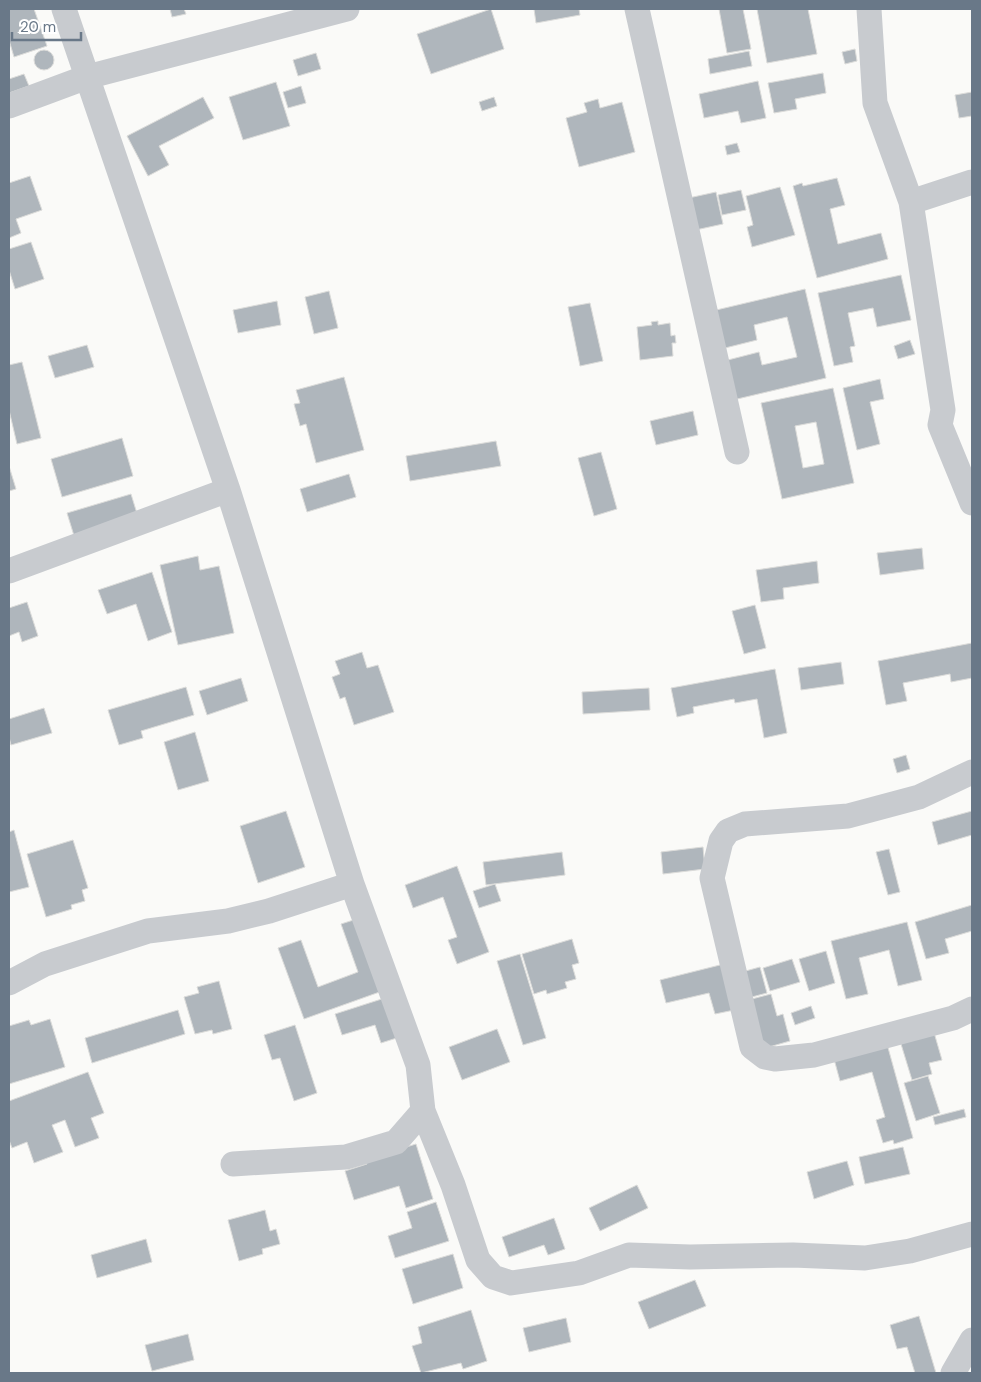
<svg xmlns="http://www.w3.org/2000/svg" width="981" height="1382" font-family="'DM Sans',sans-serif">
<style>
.building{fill:#afb6bc;stroke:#dcdcda;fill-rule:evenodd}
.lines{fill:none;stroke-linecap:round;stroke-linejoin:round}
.minor{stroke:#c8cbcf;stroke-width:25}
</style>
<rect width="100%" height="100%" fill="#fafaf8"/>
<path class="building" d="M9 9H34L47 46 14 57 9 40Z
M170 9H184L186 14 172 17Z
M491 9 504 49 431 74 417 34Z
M534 9H579L580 15 536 23Z
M719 9H743L751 49 727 53Z
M757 9H808L817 54 767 63Z
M855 49 857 61 845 64 842 52Z
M34 60a10 10 0 1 1 20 0a10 10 0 1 1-20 0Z
M749 51 752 66 710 74 708 59Z
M316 53 321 69 298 76 293 60Z
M823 73 826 93 795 99 797 109 774 113 768 83Z
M24 74 29 86 9 93V79Z
M758 81 766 118 741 123 738 111 704 118 699 94Z
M276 82 290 126 243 140 229 97Z
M301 86 306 103 288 108 283 92Z
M972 92V116L959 118 955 95Z
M203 97 214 118 159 146 169 165 148 176 127 136Z
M494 97 497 106 482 111 479 102Z
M598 99 600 108 622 102 635 152 579 167 566 118 587 112 584 103Z
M737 143 740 152 727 155 725 146Z
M30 176 42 210 16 219 21 233 9 238V183Z
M837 178 845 205 830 209 838 244 881 233 888 259 817 278 793 186 802 183 803 186Z
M780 187 795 235 752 247 747 227 753 225 746 196Z
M741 190 746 210 722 215 718 195Z
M716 192 723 224 691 231 684 199Z
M31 242 44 279 15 289 9 270V249Z
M901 275 911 320 877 327 873 308 848 313 855 346 850 347 853 362 834 366 818 293Z
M805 289 826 378 733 400 724 361 759 352 762 365 797 357 787 317 754 325 757 340 721 349 712 311Z
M329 291 338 328 314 334 305 297Z
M277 301 281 325 238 333 233 310Z
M590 303 603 361 580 366 568 307Z
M658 321V325L670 323 671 336 675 335 676 343H672L673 356 640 360 637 327 652 325 651 322Z
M910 340 915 354 898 359 894 346Z
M87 345 94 367 55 378 48 356Z
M22 362 41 438 17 444 9 410V365Z
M344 377 364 450 316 463 306 424 300 426 294 404 300 403 296 390Z
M880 379 884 399 870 402 880 444 857 450 843 388Z
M833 388 854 483 782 499 761 403ZM816 422 824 464 803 468 795 426Z
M693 411 698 435 656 445 650 421Z
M122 438 133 476 62 497 51 459Z
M496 441 501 466 410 481 406 456Z
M601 452 617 509 594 516 578 458Z
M9 466 16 489 9 491Z
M349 474 356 497 307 512 300 489Z
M131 494 139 520 75 539 67 513Z
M922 548 924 569 880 575 877 553Z
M198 556 200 570 219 566 234 633 178 645 160 565Z
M817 561 819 583 783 588 784 599 761 602 756 570Z
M152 572 172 632 148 641 136 604 107 614 98 590Z
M27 602 38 636 22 642 19 632 9 636V608Z
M755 605 766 648 744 654 732 611Z
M972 643V678L951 682 950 674 903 683 907 701 886 705 878 661Z
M362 652 367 668 378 665 394 712 354 725 345 697 340 699 332 677 340 674 335 661Z
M841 662 844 684 801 690 798 668Z
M775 669 787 733 764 738 757 699 735 703 734 699 693 707 694 713 677 717 671 688Z
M241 678 248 701 207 715 199 691Z
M186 687 194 715 141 731 143 738 119 745 108 710Z
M649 688 650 710 583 714 582 692Z
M44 708 52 733 11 745 9 737V719Z
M195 732 209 781 178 790 164 742Z
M906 755 910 769 897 773 893 759Z
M286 811 305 867 258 883 240 826Z
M972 811V835L938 845 932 822Z
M14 830 29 887 9 892V832Z
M73 840 88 888 82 890 85 901 71 905 72 909 46 917 27 854Z
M703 847 705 869 663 874 661 852Z
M889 849 900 892 888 895 876 852Z
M562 852 565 875 486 885 483 862Z
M457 866 489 952 457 964 448 940 457 937 443 897 413 908 405 885Z
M495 884 501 901 479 908 473 891Z
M972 905V931L945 939 949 953 926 959 915 922Z
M363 917 388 989 304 1019 278 948 301 940 318 987 358 972 341 924Z
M907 922 922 980 898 986 889 950 859 958 868 994 846 999 831 941Z
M572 939 579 963 572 965 576 979 565 982 567 988 547 994 546 990 534 994 522 954Z
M826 951 835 983 809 991 799 959Z
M520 954 546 1038 523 1045 497 961Z
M792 959 800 982 770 991 763 968Z
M728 963 739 1009 715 1014 709 993 666 1003 660 980Z
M760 967 767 993 748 998 742 972Z
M219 981 232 1029 213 1034 212 1030 195 1034 184 997 199 993 197 987Z
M771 994 777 1016 783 1014 790 1041 762 1049 748 1000Z
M391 996 403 1036 381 1043 375 1025 342 1035 335 1014Z
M811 1006 815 1018 795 1025 791 1013Z
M178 1010 185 1034 92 1063 85 1038Z
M50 1019 65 1067 9 1084V1026L29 1020 31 1025Z
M295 1025 317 1093 294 1101 280 1058 272 1060 264 1035Z
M497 1029 510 1062 462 1080 449 1047Z
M933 1029 942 1060 929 1063 932 1074 912 1080 901 1044Z
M887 1044 913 1138 894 1144 893 1140 883 1143 876 1120 885 1117 872 1072 840 1081 834 1059Z
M88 1072 104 1113 91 1118 99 1138 75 1147 65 1120 52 1125 63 1152 34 1163 27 1142 12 1148 9 1140V1101Z
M928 1076 940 1113 916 1121 904 1083Z
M964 1109 966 1117 935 1125 933 1117Z
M416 1144 433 1199 406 1208 399 1186 354 1200 345 1171 367 1164 365 1160Z
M903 1147 910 1174 865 1184 859 1157Z
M847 1161 854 1185 814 1199 807 1172Z
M637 1185 648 1208 600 1231 589 1208Z
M436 1202 449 1241 395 1258 388 1236 412 1228 407 1212Z
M265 1210 270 1231 276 1229 280 1244 262 1249 263 1254 239 1261 228 1220Z
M554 1218 565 1249 548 1255 544 1245 509 1257 502 1237Z
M146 1239 152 1262 97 1278 91 1255Z
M453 1254 463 1288 413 1304 402 1269Z
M695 1280 706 1306 649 1329 638 1302Z
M471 1310 487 1361 463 1369 461 1363 421 1373 412 1346 422 1343 418 1327Z
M919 1316 936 1373H915L907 1347 897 1349 890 1325Z
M566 1318 571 1342 529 1352 523 1328Z
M188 1334 194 1360 152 1371 145 1345Z"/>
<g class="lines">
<path class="minor" d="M64 9 228 490 352 884 418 1065 423 1111 396 1142 346 1157 233 1164
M637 9 737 452
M869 9 875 103 911 202 943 410 940 425 972 503
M9 106 87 77 347 9
M911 202 972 182
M9 571 228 490
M972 772 919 797 848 816 745 824 728 831 721 841 712 878 752 1047 765 1057 775 1059 814 1055 953 1018 972 1009
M9 983 45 964 148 931 228 921 269 911 352 884
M423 1111 453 1185 478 1260 493 1277 511 1283 579 1273 629 1255 690 1257 793 1255 865 1258 910 1251 972 1234
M953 1373 972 1340"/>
</g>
<rect width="981" height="1382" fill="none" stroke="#697888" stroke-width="20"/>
<path d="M12 32v8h69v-8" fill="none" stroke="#697888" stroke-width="2.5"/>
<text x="20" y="32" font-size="15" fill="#697888" stroke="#ffffff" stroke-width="4" paint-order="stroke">20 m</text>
</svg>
